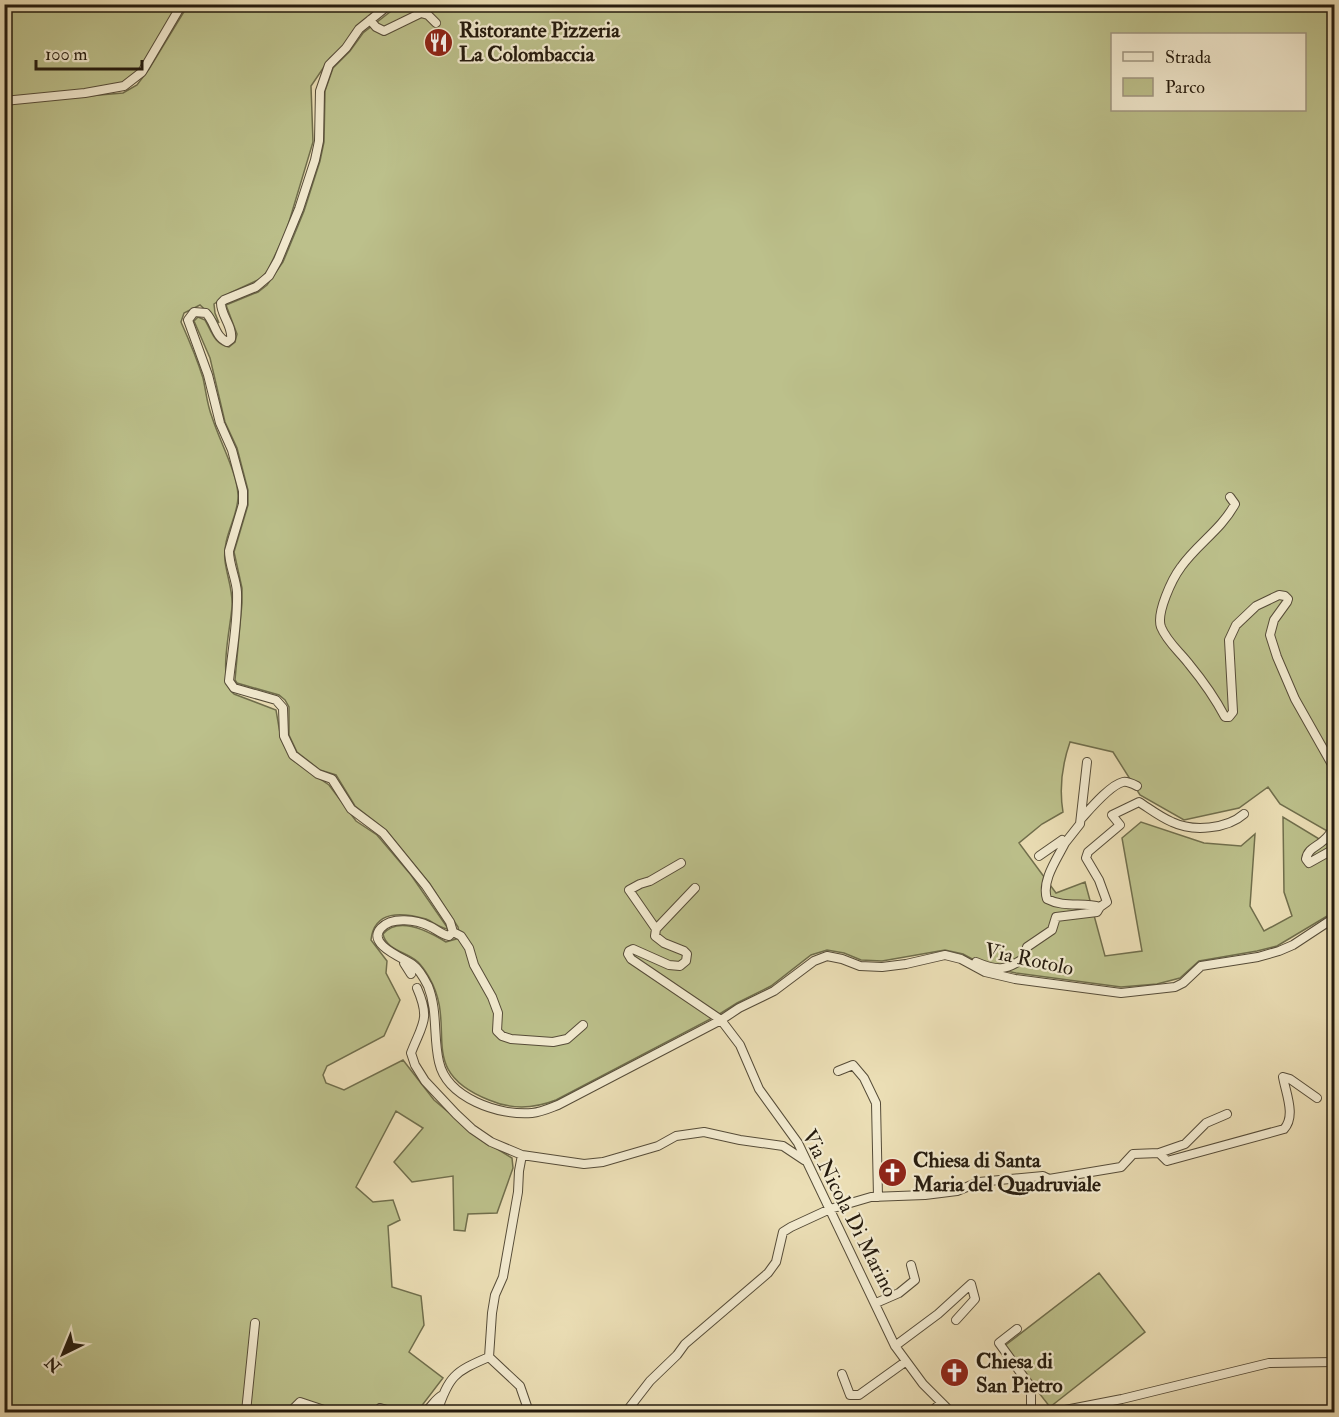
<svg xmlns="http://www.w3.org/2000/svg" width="1339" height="1417" font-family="'IM FELL Double Pica',serif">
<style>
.green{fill:#bcc08b;stroke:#706e4c;stroke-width:1.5;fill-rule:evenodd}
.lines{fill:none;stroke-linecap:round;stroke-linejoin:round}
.minor-casing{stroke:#564c38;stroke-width:10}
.minor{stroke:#f2eacf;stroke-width:8}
.labels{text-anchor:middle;stroke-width:4.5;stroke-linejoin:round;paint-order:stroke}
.poi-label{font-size:21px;font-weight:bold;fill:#251b0e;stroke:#f2eacf;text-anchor:start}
.street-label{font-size:21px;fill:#251b0e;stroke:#f2eacf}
</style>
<rect width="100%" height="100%" fill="#ebdeb5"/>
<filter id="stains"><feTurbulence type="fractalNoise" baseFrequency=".00333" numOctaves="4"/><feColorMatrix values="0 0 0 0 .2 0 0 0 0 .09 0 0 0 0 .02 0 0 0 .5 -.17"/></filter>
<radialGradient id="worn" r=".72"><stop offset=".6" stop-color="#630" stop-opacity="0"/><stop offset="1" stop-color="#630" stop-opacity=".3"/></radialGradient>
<path class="green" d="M5 5H178L139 70 123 83 85 90 5 97Z
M188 5H384L342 48 330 58 311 86 313 142 286 232 268 270 262 278 230 293 214 304 215 313 219 323 200 305 184 313 181 322C189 340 197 359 203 378 206 391 207 405 212 417 219 440 237 472 238 495 239 516 222 536 225 561 227 577 233 590 232 606 231 627 217 680 234 694L276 710 281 739 291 759 329 785 356 821 377 835 411 875 447 927V929C439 927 433 922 426 919 402 912 374 910 371 940L387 961 386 973 400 1000 384 1036 327 1066 323 1075 326 1083 344 1090 403 1060 434 1100 479 1138 512 1158 513 1168 497 1213 468 1214 465 1231 454 1230 453 1176 412 1182 394 1162 423 1128 396 1111 356 1187 373 1202 393 1200 400 1220 388 1226 392 1287 421 1296 424 1325 409 1352 443 1378 417 1412H409L379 1404 375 1412H5V103L123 93 137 85 149 69Z
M399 5H1334V835L1280 804 1268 787 1239 808 1184 820 1140 795 1113 752 1070 742C1062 765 1059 788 1063 812L1042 824 1019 843 1056 893 1085 882 1105 956 1142 951 1122 838 1141 822 1204 843 1241 846 1255 834 1250 906 1264 931 1292 916 1284 892 1283 817 1334 848V912L1277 946 1257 951 1199 961 1180 978 1157 984 1121 987 1016 973 987 967 963 954 945 950 882 961 861 960 844 953 827 950 811 955 771 986 737 1003 718 1015 556 1100C533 1109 512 1110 489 1100 414 1070 459 1029 429 977 426 972 422 966 418 962 407 952 386 950 383 934 399 915 430 932 446 942L456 939 459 933 458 927 430 884 386 830 355 806 336 775 320 770 297 752 289 735V707L285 700 279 695 237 683 235 680 242 603V588L234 552 248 505V490L237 448 225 422 210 358 194 321 198 317 205 320C212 332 214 344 229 347L235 342 237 334 226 305 258 292 267 285 283 262 304 211 320 161 324 142 325 91 333 68 350 51 363 33ZM1112 34H1304V110H1112Z
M1099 1273 1145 1332 1050 1407 1003 1347Z"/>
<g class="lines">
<defs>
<path id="minor" d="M390 4 359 29 346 48 329 65 320 91 319 141 315 160 299 209 278 260 269 276 256 287 224 300 221 303C221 316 233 326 231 339L227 342C215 337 215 322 206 313L194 312 188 320 208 375 220 423 232 450 243 491V504L229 551C229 565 236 578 237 592 238 621 232 652 229 681L234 688 276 700 283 708 284 736 293 755 318 774 332 779 351 809 383 833 426 886 450 922 453 932 449 936C442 935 436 929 429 926 417 920 392 916 381 928 366 944 403 958 412 964 419 969 424 978 428 986 438 1011 433 1037 439 1062 447 1098 499 1116 532 1113 542 1112 550 1108 558 1105L721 1020 739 1008 774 991 814 961 827 956 842 959 860 966 882 967 906 964 945 955 961 959 985 972 1015 979 1121 993 1175 987 1183 983 1201 966 1258 957 1279 951 1293 945 1334 918
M370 20 376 27 384 31 421 13 428 15 436 23
M4 101 85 93 124 86 142 72 182 4
M1230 497 1235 504C1221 530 1197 544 1181 567 1172 579 1156 613 1161 627 1167 642 1180 652 1189 664 1203 681 1215 698 1225 717H1229L1233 712 1229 640 1236 625 1256 606 1279 595 1285 596 1288 599 1287 602 1274 620 1270 635 1277 657 1295 699 1334 768
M1081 819C1090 809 1110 785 1123 782 1127 781 1133 784 1137 786
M1334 828C1331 832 1328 837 1324 840 1317 847 1308 848 1306 859L1309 863 1334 849
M1065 843 1080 824 1087 762
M681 863 650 881 640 884 629 890 656 929 655 936 664 943 684 951 687 954 686 961 680 966 669 965 633 949 629 951 628 954 631 959 721 1020 740 1045 759 1089 798 1143 895 1346 923 1384 951 1412
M1100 907 1107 902 1099 880 1086 858 1088 852 1120 825 1112 815 1139 802C1150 809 1160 817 1172 822 1193 832 1227 829 1244 814
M656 929 695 888
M453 932 461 936 469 948 474 965 492 997 498 1013 497 1031 502 1036 511 1039 553 1042 567 1039 583 1025
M405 960 404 963 411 974
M976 962C997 971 1006 971 1024 958L1027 947 1052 930 1056 917 1097 912 1100 907C1083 902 1064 908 1047 899 1041 881 1057 859 1065 843L1062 840 1039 856
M417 988C431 1020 422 1024 411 1053L415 1065 425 1081 456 1114 472 1129 491 1142 522 1155 584 1164 603 1162 658 1146 676 1136 704 1132 740 1140 783 1146 804 1160
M838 1071 853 1065 864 1078 876 1103 878 1197
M1159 1153 1185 1144 1206 1123 1227 1114
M876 1303 899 1293 915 1280 911 1265
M1017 1329 999 1343 1031 1387V1407L1029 1412
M895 1346 938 1314 971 1284 975 1299 956 1320
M489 1357 492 1313 495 1295 503 1277 518 1192 519 1171 522 1155
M489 1357 520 1386 529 1412
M842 1374 850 1395H859L905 1362
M246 1412 255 1323
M290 1412 300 1402 330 1412
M377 1412 380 1408 394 1412
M424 1412C432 1408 434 1399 443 1395
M437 1412C449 1376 454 1372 489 1357
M626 1412 650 1381 677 1355 685 1344 768 1273 776 1262 783 1232 791 1227 830 1209 871 1197 925 1195 957 1191 979 1182 1043 1176 1049 1179 1121 1167 1133 1154 1159 1153 1167 1161 1284 1129C1296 1116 1286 1094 1283 1077L1290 1079 1317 1098
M931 1412 941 1403
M1055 1412 1122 1399 1269 1363 1334 1362"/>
</defs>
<use href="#minor" class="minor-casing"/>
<use href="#minor" class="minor"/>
</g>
<defs>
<symbol id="restaurant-disc" viewBox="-11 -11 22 22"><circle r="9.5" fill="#8f2418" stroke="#f2eacf"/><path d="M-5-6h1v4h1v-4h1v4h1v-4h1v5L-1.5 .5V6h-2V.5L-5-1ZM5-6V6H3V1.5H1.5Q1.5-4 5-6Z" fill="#fff"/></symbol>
<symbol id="church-disc" viewBox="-11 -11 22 22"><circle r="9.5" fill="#8f2418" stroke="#f2eacf"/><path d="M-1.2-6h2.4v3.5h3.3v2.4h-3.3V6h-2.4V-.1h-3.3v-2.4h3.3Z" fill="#fff"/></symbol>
</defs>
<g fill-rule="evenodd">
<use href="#restaurant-disc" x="422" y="26" width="33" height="33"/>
<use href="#church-disc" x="876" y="1156" width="33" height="33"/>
<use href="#church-disc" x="938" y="1356" width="33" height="33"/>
</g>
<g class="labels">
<g class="poi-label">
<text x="459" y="37">Ristorante Pizzeria<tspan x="459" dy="24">La Colombaccia</tspan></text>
<text x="913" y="1167">Chiesa di Santa<tspan x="913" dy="24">Maria del Quadruviale</tspan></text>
<text x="976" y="1368">Chiesa di<tspan x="976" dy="24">San Pietro</tspan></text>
</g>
<g class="street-label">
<text transform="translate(1029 959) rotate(12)" y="7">Via Rotolo</text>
<text transform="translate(850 1213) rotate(63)" y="7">Via Nicola Di Marino</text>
</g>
</g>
<rect width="1339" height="1417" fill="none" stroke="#ebdeb5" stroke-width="24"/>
<rect x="6" y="6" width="1327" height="1405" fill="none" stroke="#251b0e" stroke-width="3"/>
<rect x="12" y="12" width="1315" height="1393" fill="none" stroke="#251b0e" stroke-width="1.5"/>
<rect x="1111" y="33" width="195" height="78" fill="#f2eacf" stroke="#a09782" stroke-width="1.5"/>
<rect x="1123" y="52" width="30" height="9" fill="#f2eacf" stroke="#a09782" stroke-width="1.5"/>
<text x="1165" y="63" font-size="18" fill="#251b0e">Strada</text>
<rect x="1123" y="78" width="30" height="18" fill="#bcc08b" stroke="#a09782" stroke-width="1.5"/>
<text x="1165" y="93" font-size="18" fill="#251b0e">Parco</text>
<g transform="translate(63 1354) rotate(223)" stroke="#f2eacf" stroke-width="4.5" paint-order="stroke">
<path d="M0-4.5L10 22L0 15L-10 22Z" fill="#251b0e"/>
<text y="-9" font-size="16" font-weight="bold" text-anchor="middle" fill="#251b0e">N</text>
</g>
<path d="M36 60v9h106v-9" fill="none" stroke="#251b0e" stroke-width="3"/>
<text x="45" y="60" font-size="18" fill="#251b0e" stroke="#f2eacf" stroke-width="4.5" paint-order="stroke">100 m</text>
<rect width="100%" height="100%" filter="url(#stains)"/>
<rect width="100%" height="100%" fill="url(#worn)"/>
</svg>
